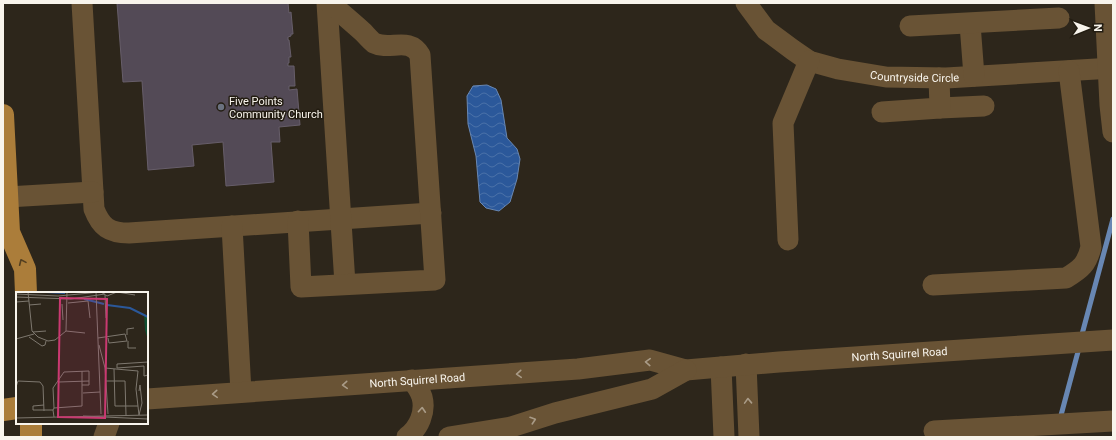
<svg xmlns="http://www.w3.org/2000/svg" width="1116" height="440" font-family="Roboto,sans-serif">
<style>
.water{fill:url(#water-waves);stroke:#6887b3}
.lines{fill:none;stroke-linecap:round;stroke-linejoin:round}
.stream{stroke:#6887b3;stroke-width:5}
.building{fill:#534a56;stroke:#675e6a}
.minor{stroke:#695335;stroke-width:21}
.major{stroke:#ab7d3a;stroke-width:22}
.oneway{stroke:#533f20}
.oneway2{stroke:#a99b87}
.worship-dot{fill:#6b7280;stroke:#231d12;stroke-width:1.5}
.labels{text-anchor:middle;stroke-width:3;stroke-linejoin:round;paint-order:stroke}
.street-label{font-size:11px;fill:#f8f4ec;stroke:#231d12}
.poi-label{font-size:11px;fill:#f8f4ec;stroke:#231d12;text-anchor:start}
.inset-river{fill:none;stroke:#2b589a;stroke-width:2}
.inset-road{fill:none;stroke:#7e786f;stroke-width:1}
.view{fill:#ca3971;fill-opacity:0.15;stroke:#ca3971;stroke-width:2}
.inset-edge{fill:none;stroke:#f8f4ec;stroke-width:2}
</style>
<defs>
<pattern id="water-waves" width="16" height="10" patternUnits="userSpaceOnUse"><rect width="16" height="10" fill="#2b589a"/><path d="M0 5q4-4 8 0t8 0" fill="none" stroke="#4a71a8"/></pattern>
</defs>
<rect width="100%" height="100%" fill="#2d261b"/>
<path class="water" d="M487 85 496 89 501 100 507 138 517 149 520 159 517 179 510 202 499 211 486 208 480 202 476 156 468 124 467 96 473 86Z"/>
<g class="lines">
<path class="stream" d="M1081 338 1113 219
M1060 419 1079 348"/>
</g>
<path class="building" d="M117 3H288L289 13 291 12 293 34H291V36L288 37V40H289L291 57H289V63H288V66H294L295 86H289V90L297 89 300 125 279 127 280 142H271L274 182 226 186 223 142 192 145 194 166 148 170 142 81 123 82Z"/>
<g class="lines">
<g class="minor">
<path d="M82 3 94 209C101 227 109 233 129 233L431 213"/>
<path d="M327 3 345 284"/>
<path id="s1" d="M746 3 766 30 793 50 809 61 838 69 886 77 946 78 1113 68"/>
<path d="M1105 3 1110 105 1113 132"/>
<path d="M970 24 974 76"/>
<path d="M910 26 1059 18"/>
<path d="M940 108 984 106"/>
<path d="M882 112 940 108 939 78"/>
<path d="M7 197 93 192"/>
<path d="M298 221 301 287 435 280 420 55C409 36 390 51 374 43 370 40 366 35 363 32 352 22 341 13 330 3"/>
<path d="M232 226 241 392"/>
<path d="M788 240 783 123 809 61"/>
<path d="M933 285 1066 278C1081 269 1087 264 1091 247L1069 71"/>
<path d="M746 364 749 437"/>
<path d="M721 367 724 437"/>
<path id="s2" d="M147 399 578 369 650 360 686 370 779 362 1113 340"/>
<path d="M934 431 1113 421"/>
<path d="M104 437 109 423"/>
<path d="M407 437C419 428 426 412 422 397 420 391 416 385 412 380"/>
<path d="M449 437 511 427 555 413 652 389 686 370"/>
</g>
<path class="major" d="M3 115 9 232 25 269 26 293
M3 410 17 408
M31 423V437"/>
</g>
<defs><path id="oneway-chevron" d="M-2-3.5L2.5 0L-2 3.5" fill="none" stroke-width="1.6" stroke-linecap="round" stroke-linejoin="round"/></defs>
<use class="oneway" href="#oneway-chevron" transform="translate(22 262) rotate(-114)"/>
<g class="oneway2">
<use href="#oneway-chevron" transform="translate(648 362) rotate(-177)"/>
<use href="#oneway-chevron" transform="translate(519 374) rotate(176)"/>
<use href="#oneway-chevron" transform="translate(345 385) rotate(176)"/>
<use href="#oneway-chevron" transform="translate(215 394) rotate(176)"/>
<use href="#oneway-chevron" transform="translate(748 401) rotate(-92)"/>
<use href="#oneway-chevron" transform="translate(422 410) rotate(-86)"/>
<use href="#oneway-chevron" transform="translate(533 420) rotate(-18)"/>
</g>
<circle class="worship-dot" cx="221" cy="107" r="4"/>
<g class="labels">
<g class="street-label">
<text dy="4" stroke="none"><textPath href="#s1" startOffset="194">Countryside Circle</textPath></text>
<text dy="4" stroke="none"><textPath href="#s2" startOffset="756">North Squirrel Road</textPath></text>
<text dy="4" stroke="none"><textPath href="#s2" startOffset="271">North Squirrel Road</textPath></text>
</g>
<g class="poi-label">
<text x="229" y="105">Five Points<tspan x="229" dy="13">Community Church</tspan></text>
</g>
</g>
<g transform="translate(16 292)">
<rect width="132" height="132" fill="#2d261b"/>
<path d="M128 22 132 24V48L129 38Z" fill="#0f4e31"/>
<path class="inset-river" d="M30 0 49 1M68 7 88 12M91 13 114 16 132 25"/>
<path class="inset-road" d="M12 0 16 39 22 45 32 49 39 48 50 39 51 0M80 0 85 122M101 0 119 3M0 2 42 4 85 0 91 4 101 0M89 3 90 26M0 5 55 7 89 2M0 10 13 9M52 11 72 9 74 26M46 12 47 28M13 13 25 12M50 39 69 41M17 40 30 39M111 43V37L118 36M13 45 26 54 29 53 30 49M82 46 109 42 111 49 93 51 92 46M0 47 18 42M112 49V56H120M83 53 89 76 92 122M132 73V70L101 72V76L128 74V84L132 83M89 76 122 79 120 97 123 123 126 111 124 93 123 99M98 77 99 114H122M90 89H109L110 123M43 90 73 89M0 95 2 89 24 90 27 94 28 119M67 101 84 100M28 113 17 114V118H37L38 125M38 116 37 96 48 80 73 79V93H66M37 118 38 116 66 114V79M67 124 132 127M0 126 132 123"/>
<path class="view" d="M44 6 91 7 89 126 42 125Z"/>
<rect width="132" height="132" class="inset-edge"/>
</g>
<rect width="1116" height="440" fill="none" stroke="#f8f4ec" stroke-width="8"/>
<g transform="translate(1088 28) rotate(89)" stroke="#231d12" stroke-width="3" paint-order="stroke">
<path d="M0-3L7 15L0 10L-7 15Z" fill="#f8f4ec"/>
<text y="-6" font-size="11" font-weight="bold" text-anchor="middle" fill="#f8f4ec">N</text>
</g>
</svg>
